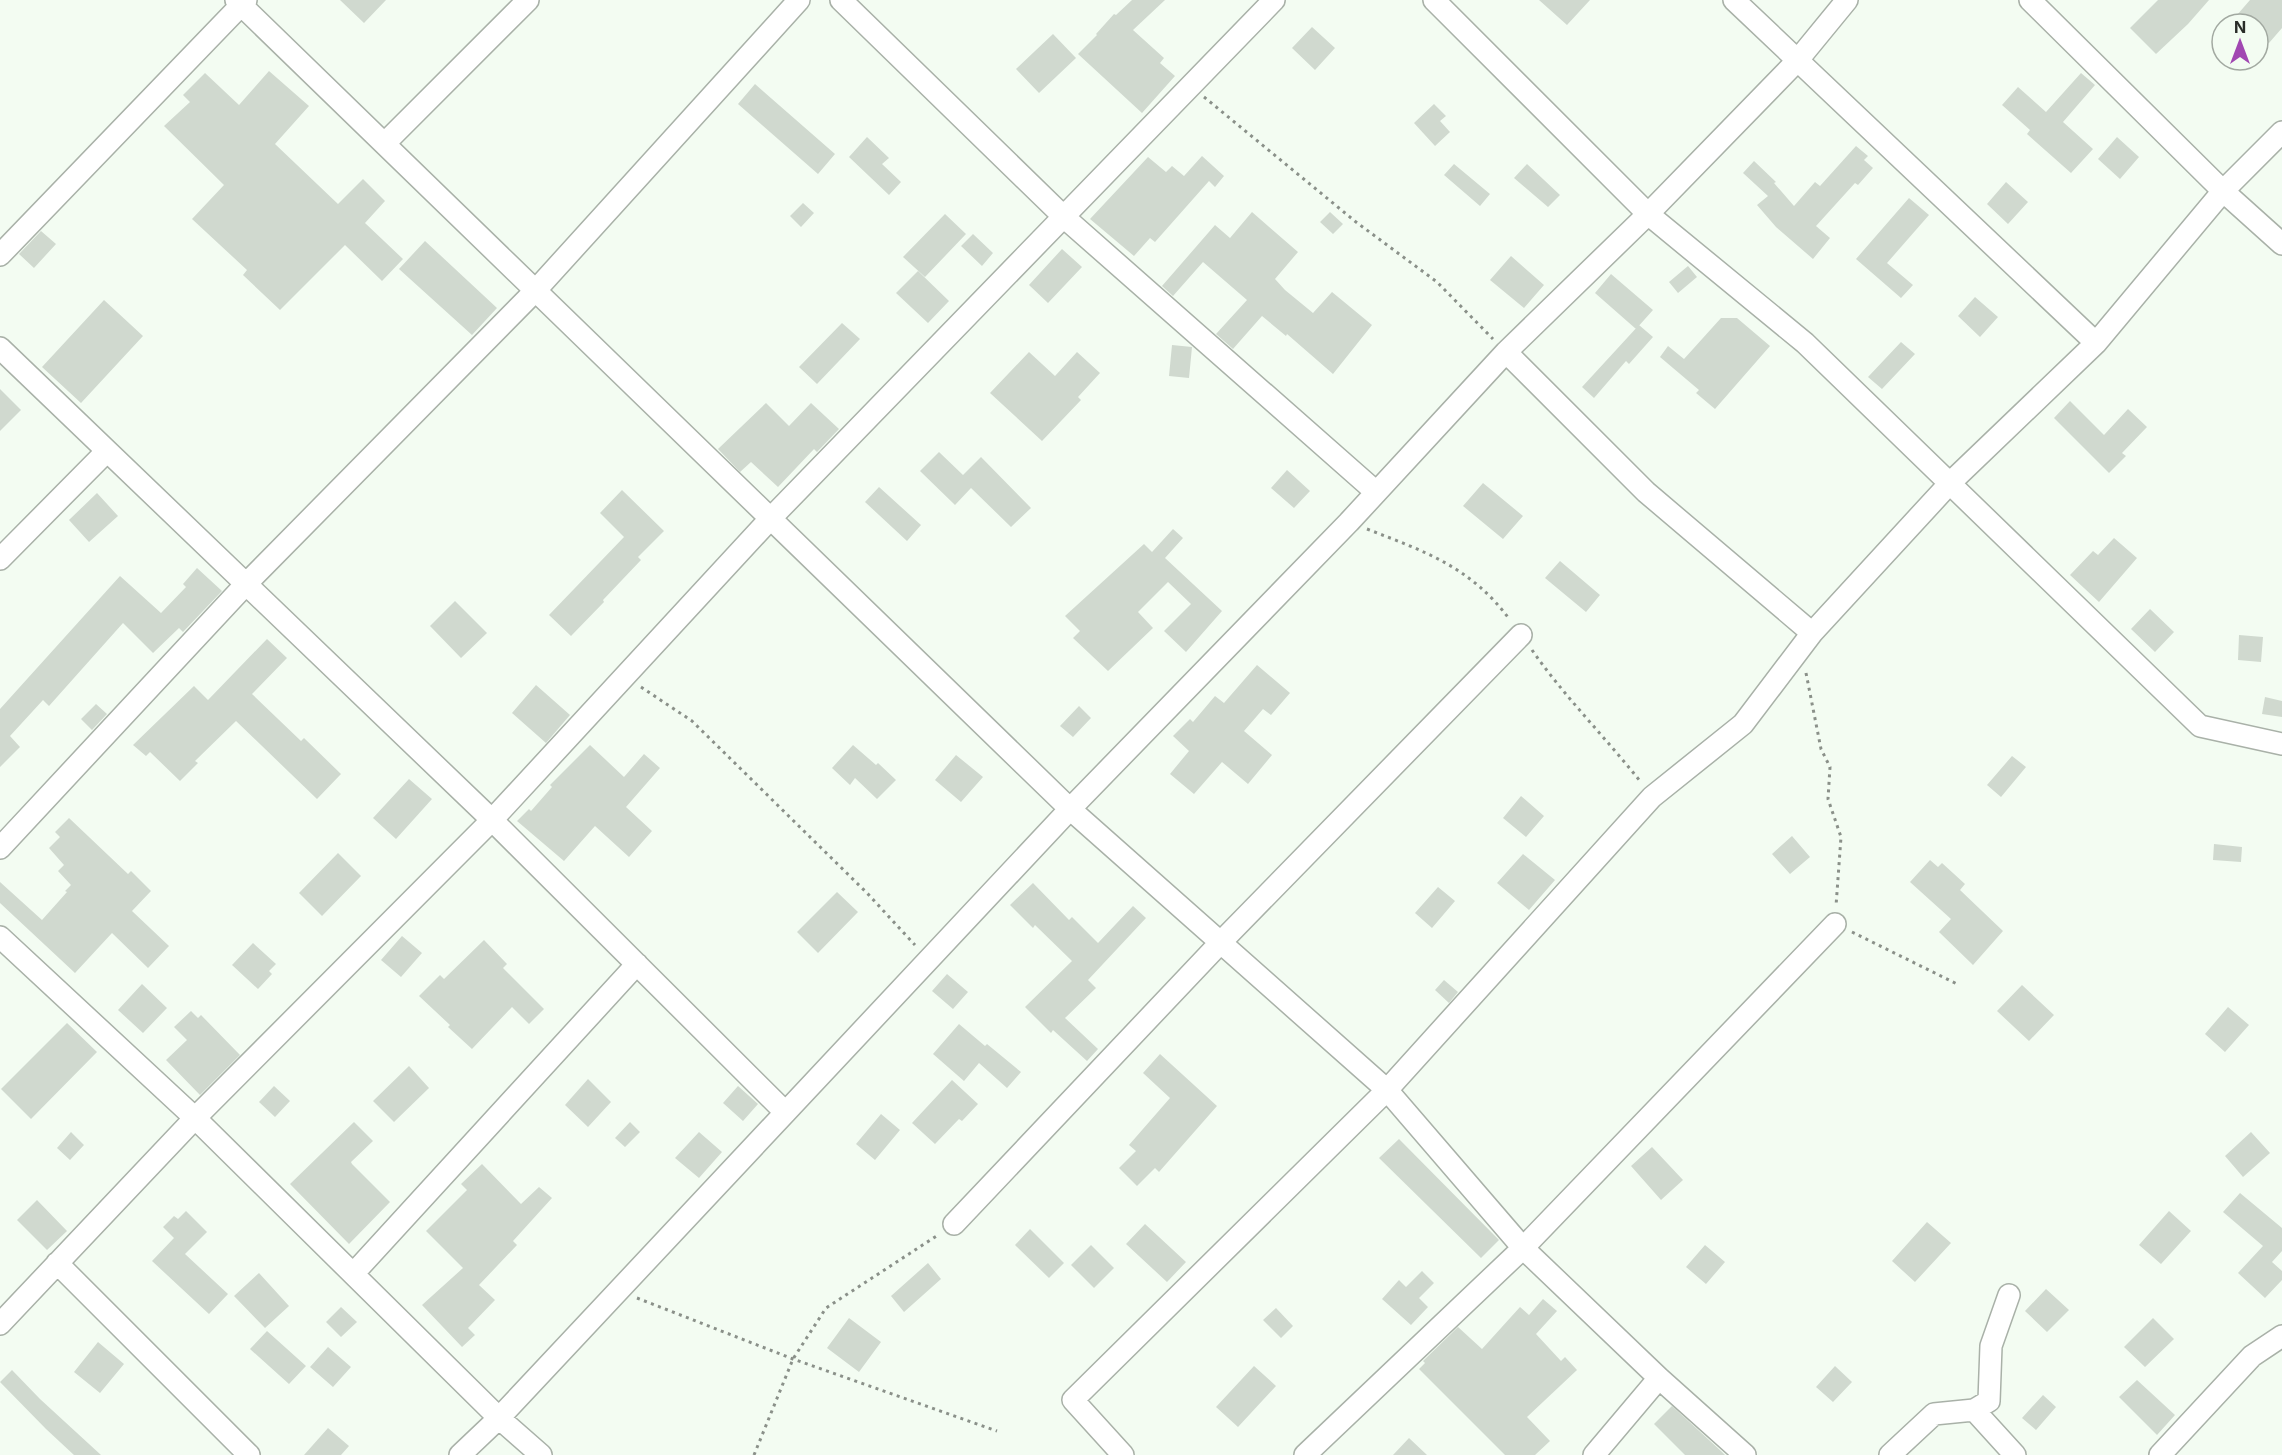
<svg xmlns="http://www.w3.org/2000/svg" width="2282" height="1455" font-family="Inter,sans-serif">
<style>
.building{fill:#d0d9cf}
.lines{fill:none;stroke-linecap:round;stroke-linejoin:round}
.minor-casing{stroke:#a9b1a8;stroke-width:24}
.path{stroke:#8a9089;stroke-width:3;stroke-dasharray:3 4.5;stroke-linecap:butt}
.minor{stroke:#fff;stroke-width:21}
</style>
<rect width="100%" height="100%" fill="#f3fcf2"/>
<path class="building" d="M340 0H386L364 23Z
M1132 0H1165L1133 30 1164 58 1160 63 1175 76 1142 113 1078 54 1097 35 1096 34 1114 14 1116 15Z
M1539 0H1590L1567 25Z
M2158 0H2209L2188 24 2156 54 2130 28Z
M2250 0H2282V28L2269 43 2258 33V24H2247L2237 15Z
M1312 27 1335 48 1315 70 1292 48Z
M1053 34 1076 58 1039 93 1016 69Z
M269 71 309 106 275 144 338 204 363 179 385 201 365 223 403 259 382 281 345 245 280 310 243 275 247 270 192 219 224 185 164 126 190 102 183 95 205 73 239 105Z
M2081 73 2095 85 2063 122 2093 149 2071 173 2027 134 2030 130 2002 105 2018 87 2046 112Z
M755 84 835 154 818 174 738 104Z
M1434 104 1446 116 1440 121 1450 132 1435 146 1414 123Z
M867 137 889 158 882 164 901 182 889 195 849 157Z
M2117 137 2139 157 2120 179 2098 159Z
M1856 146 1868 156 1864 160 1873 168 1858 185 1855 183 1816 226 1830 238 1813 259 1776 227 1757 205 1768 196 1743 173 1754 161 1776 182 1774 183 1794 206 1815 182 1820 186Z
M1202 156 1224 176 1215 187 1209 181 1155 242 1150 238 1134 256 1090 219 1148 157 1166 172 1172 166 1184 176Z
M1454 164 1490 194 1480 206 1444 175Z
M1527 164 1560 195 1548 207 1514 178Z
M2006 182 2028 202 2008 224 1987 204Z
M1909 198 1929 215 1887 263 1913 285 1901 298 1856 259Z
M803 203 814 213 801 227 790 216Z
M1252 212 1298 252 1275 279 1285 290 1313 313 1332 292 1372 325 1333 374 1287 334 1286 336 1262 316 1233 349 1216 334 1247 300 1203 262 1173 296 1162 286 1215 225 1230 238Z
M1330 212 1343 224 1333 234 1320 222Z
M945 214 966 234 925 277 903 257Z
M41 231 56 244 34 268 19 254Z
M973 234 993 253 982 266 961 246Z
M425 241 497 308 472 335 399 269Z
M1062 249 1082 267 1048 303 1029 285Z
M1511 256 1544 285 1524 308 1490 280Z
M1688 266 1697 277 1678 293 1669 282Z
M918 271 949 301 928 323 896 293Z
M1611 274 1653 310 1636 329 1595 293Z
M1975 297 1998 317 1980 337 1958 316Z
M104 300 143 336 81 403 42 367Z
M1721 318H1737L1770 346 1715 409 1696 393 1699 390 1660 357 1668 346 1684 359Z
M842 323 860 339 817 384 799 367Z
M1639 325 1653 337 1629 364 1626 361 1594 398 1582 387Z
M1901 342 1915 354 1882 389 1868 377Z
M1172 345 1192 347 1189 378 1169 376Z
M1029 352 1055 376 1077 352 1100 373 1078 397 1081 400 1042 441 990 393Z
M0 389 21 410 0 431Z
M2070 401 2104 435 2128 409 2147 427 2122 453 2126 456 2109 473 2054 418Z
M766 403 789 426 811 403 839 429 817 452 814 449 778 487 751 462 740 472 718 449Z
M939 452 963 475 981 457 1031 508 1011 527 971 488 955 505 920 471Z
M1287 470 1310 491 1294 508 1271 488Z
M1483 483 1523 516 1503 539 1463 506Z
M879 487 921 525 907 541 865 502Z
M622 490 664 531 638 557 641 560 603 600 604 602 571 636 549 615 624 537 600 513Z
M97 493 118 516 89 542 69 520Z
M1173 529 1183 538 1165 558 1222 611 1186 652 1164 631 1191 604 1168 582 1138 612 1153 628 1108 671 1073 638 1080 631 1065 616 1144 544 1152 552Z
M2114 538 2137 558 2099 602 2070 575 2093 551 2098 555Z
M1560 561 1600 595 1586 612 1545 578Z
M197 568 222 591 183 632 179 628 153 653 123 623 49 706 43 700 10 736 20 747 0 767V709L120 576 161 613 186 587 183 584Z
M455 601 487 633 461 658 430 626Z
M2150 609 2174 632 2155 652 2131 629Z
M2239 635 2263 637 2261 662 2238 660Z
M267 639 287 658 252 694 301 741 304 738 341 774 317 799 236 721 195 761 198 763 180 781 150 752 146 756 133 745 194 686 208 700Z
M1257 665 1290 693 1271 715 1263 709 1244 731 1272 755 1248 784 1222 762 1194 794 1170 774 1189 751 1173 736 1190 719 1193 722 1215 696 1224 703Z
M536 685 570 715 546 743 512 713Z
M2265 697 2282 701V717L2262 714Z
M96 704 107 714 92 730 81 719Z
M1079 706 1091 718 1073 737 1060 726Z
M590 745 624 777 644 754 660 768 626 807 652 831 629 857 595 826 564 861 517 821 529 809 531 811 552 787 550 785Z
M853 745 876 765 878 763 896 780 877 799 855 778 850 785 832 768Z
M956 755 983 777 961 802 935 780Z
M2012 756 2026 767 2001 797 1987 785Z
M409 779 432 799 396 839 373 818Z
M1521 796 1544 816 1526 837 1503 818Z
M69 818 128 874 131 871 151 891 132 911 169 946 148 968 112 933 75 973 0 903V882L42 920 67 892 65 891 71 885 58 871 64 865 49 848 60 837 55 832Z
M1792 836 1810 857 1790 874 1772 854Z
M2214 844 2242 847 2241 862 2213 860Z
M338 853 361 876 322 916 299 893Z
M1523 854 1555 880 1529 910 1497 883Z
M1930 860 1938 867 1942 863 1965 884 1960 890 2003 931 1973 965 1939 932 1951 919 1910 882Z
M1033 883 1069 920 1072 917 1098 943 1133 906 1146 918 1088 980 1096 988 1065 1018 1098 1049 1087 1061 1053 1030 1051 1033 1025 1007 1072 961 1035 925 1033 928 1010 905Z
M1438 887 1455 901 1432 928 1415 913Z
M837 892 858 912 818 953 797 932Z
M402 936 422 953 401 977 381 960Z
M484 940 507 964 503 968 544 1009 529 1024 512 1007 472 1049 448 1027 450 1025 419 996 440 975 444 979Z
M253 943 276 964 269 971 272 974 258 989 232 965Z
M947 974 968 992 953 1009 932 991Z
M1444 980 1458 992 1449 1003 1435 990Z
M142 984 167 1008 143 1033 118 1010Z
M2022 985 2054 1015 2029 1041 1997 1011Z
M2228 1007 2249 1025 2225 1052 2205 1034Z
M191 1011 198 1018 201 1015 240 1055 200 1095 166 1060 187 1040 174 1027Z
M67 1023 97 1052 31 1119 1 1089Z
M959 1024 985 1046 987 1044 1021 1072 1007 1088 979 1063 964 1081 933 1054Z
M1160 1054 1217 1106 1159 1172 1155 1168 1137 1186 1119 1168 1136 1151 1129 1145 1170 1098 1143 1073Z
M409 1066 429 1088 394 1122 373 1101Z
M588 1079 611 1102 588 1127 565 1105Z
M952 1080 978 1104 962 1121 959 1119 935 1144 912 1123Z
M274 1086 290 1101 275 1117 259 1102Z
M738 1086 758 1104 743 1121 723 1103Z
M881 1114 900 1130 875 1160 856 1144Z
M354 1122 373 1141 351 1162 352 1164 390 1202 349 1244 290 1184Z
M630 1122 640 1132 625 1147 615 1138Z
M71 1132 84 1145 70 1160 57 1148Z
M699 1132 722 1152 699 1178 675 1158Z
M2251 1132 2270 1153 2243 1177 2225 1156Z
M1399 1139 1499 1240 1481 1258 1379 1158Z
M1652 1147 1683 1180 1661 1200 1631 1166Z
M482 1164 521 1204 539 1187 552 1198 513 1241 517 1245 479 1285 495 1300 468 1328 475 1335 462 1347 422 1305 463 1268 426 1231 467 1190 461 1184Z
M2240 1193 2282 1228V1251L2272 1262 2282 1271V1280L2265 1298 2238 1273 2263 1246 2223 1212Z
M37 1200 67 1231 47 1250 17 1220Z
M186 1211 207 1232 185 1254 228 1294 209 1314 152 1261 174 1238 163 1227 174 1216 178 1219Z
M2169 1211 2191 1231 2161 1264 2139 1245Z
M1927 1222 1951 1243 1915 1282 1892 1261Z
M1145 1224 1186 1262 1167 1282 1126 1244Z
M1030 1229 1064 1263 1049 1278 1015 1245Z
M1091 1245 1114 1268 1094 1288 1071 1265Z
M1705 1245 1725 1262 1706 1284 1686 1267Z
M928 1263 941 1279 904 1312 891 1296Z
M1422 1271 1434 1283 1419 1298 1428 1307 1411 1325 1382 1299 1399 1280 1406 1287Z
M259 1273 289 1306 265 1328 234 1296Z
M2046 1289 2069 1310 2047 1332 2025 1311Z
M1543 1299 1557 1311 1536 1334 1561 1361 1565 1357 1577 1370 1527 1417 1550 1441 1535 1455H1505L1419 1369 1425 1363 1423 1361 1458 1327 1482 1349 1520 1307 1529 1315Z
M341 1307 357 1322 341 1337 326 1322Z
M1276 1308 1293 1326 1281 1338 1263 1320Z
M849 1318 881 1342 859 1372 827 1348Z
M2153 1318 2174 1339 2145 1367 2124 1347Z
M267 1331 306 1366 289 1384 250 1349Z
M98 1342 124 1364 100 1393 74 1372Z
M328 1347 351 1367 333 1387 310 1367Z
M1254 1366 1276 1386 1238 1427 1216 1407Z
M1835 1366 1852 1382 1833 1402 1816 1387Z
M12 1370 40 1399 101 1455H74L46 1429 0 1382Z
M2137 1380 2175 1415 2157 1435 2119 1397Z
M2043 1395 2056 1407 2036 1430 2022 1418Z
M1672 1406 1721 1451 1725 1455H1685L1654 1424Z
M328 1428 349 1446 341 1455H304Z
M1409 1438 1427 1455H1393Z"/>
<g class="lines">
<defs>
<path id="minor" d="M236 0 1070 809 1387 1090 1523 1248 1659 1378 1745 1455
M841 0 1065 218 1376 492
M1434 0 1648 214 1805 343 2200 726 2282 744
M1734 0 2096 343
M2030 0 2223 191 2282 244
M385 143 528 0
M0 255 246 0
M0 348 492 820 785 1112
M1506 352 1646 492 1812 633
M0 559 107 451
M0 848 246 584 535 291 799 0
M0 937 195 1118 499 1418 541 1455
M954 1224 1221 942 1521 635
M57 1263 249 1455
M353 1274 637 964
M0 1324 195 1118 492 820 771 518 1274 0
M1974 1410 2015 1455
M460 1455 499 1418 1070 809 1349 522 1506 352 1648 214 1797 61 1847 0
M1123 1455 1073 1400 1387 1090 1652 797 1743 724 1812 633 1950 483 2096 343 2223 191 2282 132
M1305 1455 1523 1248 1835 924
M1594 1455 1659 1378
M1890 1455 1934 1414 1974 1410 1989 1401 1991 1346 2009 1295
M2160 1455 2252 1356 2282 1336"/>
</defs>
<use href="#minor" class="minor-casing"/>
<path class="path" d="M1204 97 1356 222 1437 282 1493 339
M1367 529C1426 552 1471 567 1510 620
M1532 650C1564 696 1605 737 1640 781
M1806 673 1821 749 1830 767 1828 799 1841 837 1836 906
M641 687 692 721 867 893 915 945
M1852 932 1957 984
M637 1298 793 1359 997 1431
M754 1455 793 1359 826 1308 938 1235"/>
<use href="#minor" class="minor"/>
</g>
<g transform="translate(2240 42)"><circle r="28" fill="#f3fcf2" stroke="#a2a9a1" stroke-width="1.5"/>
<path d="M0-4.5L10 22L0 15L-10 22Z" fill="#a147b2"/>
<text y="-9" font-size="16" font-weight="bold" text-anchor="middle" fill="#292c28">N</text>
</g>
</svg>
